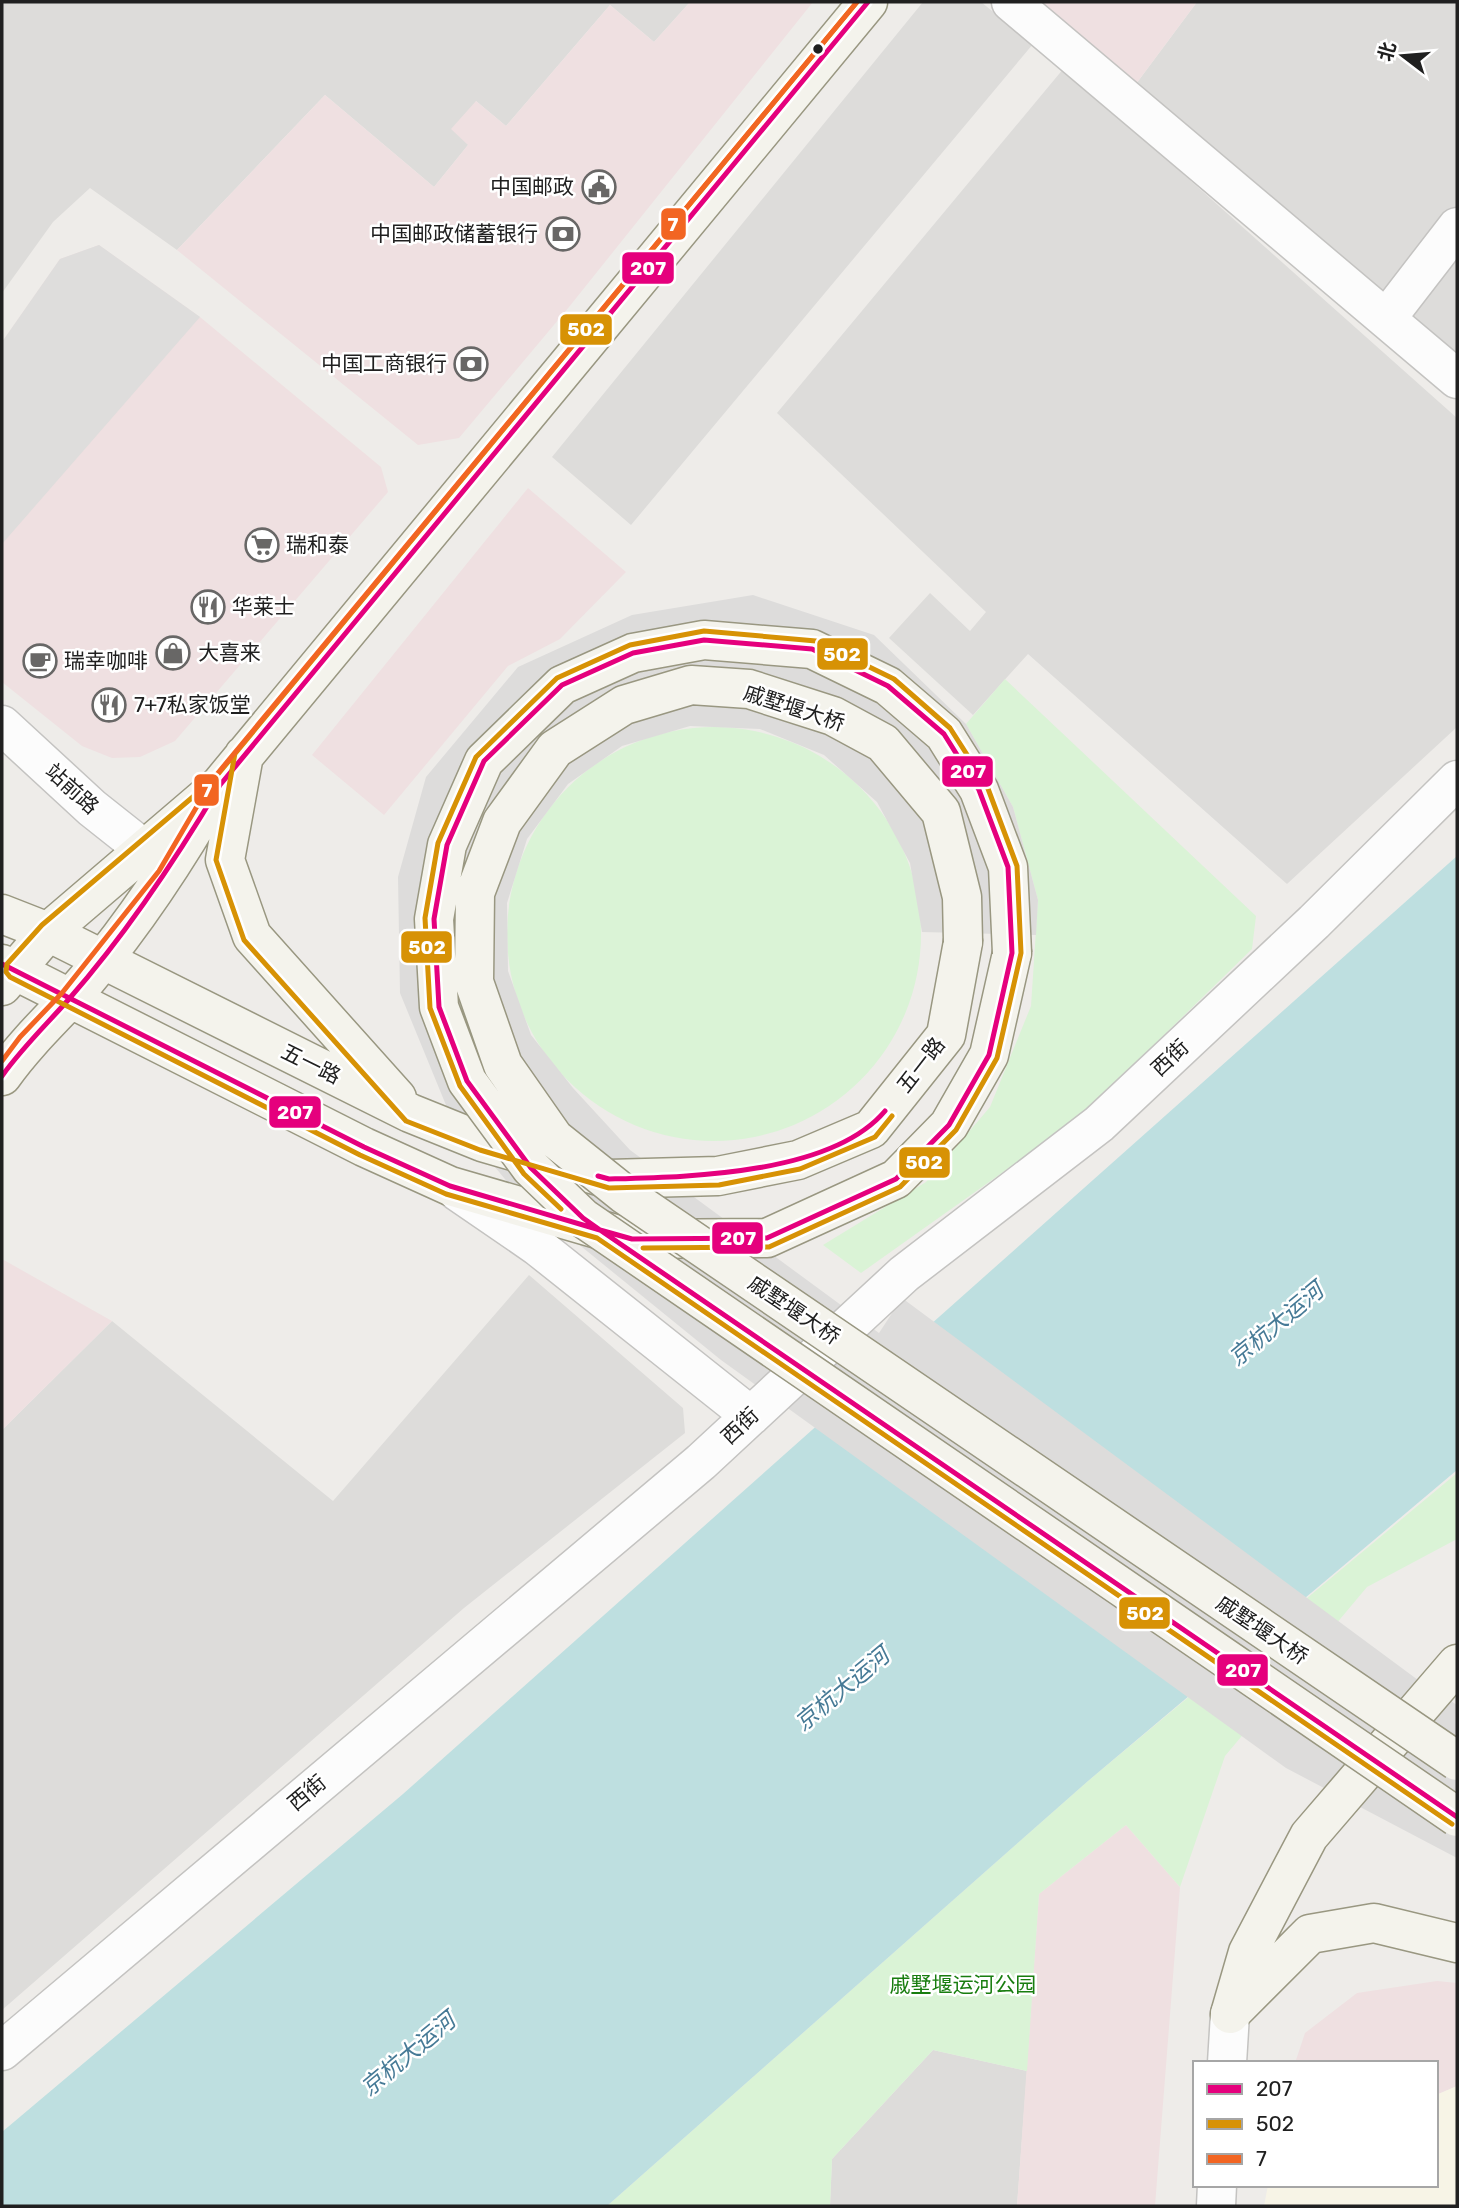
<svg xmlns="http://www.w3.org/2000/svg" width="1459" height="2208" font-family="Rubik,'Noto Sans SC',sans-serif">
<style>
.residential{fill:#dddcda}
.commercial{fill:#efe0e1}
.education{fill:#f7f4e6}
.park{fill:#daf3d6}
.parking{fill:#dedddc}
.water{fill:#bedfe0}
.pier{fill:#dddcdb}
.lines{fill:none;stroke-linecap:round;stroke-linejoin:round}
.minor-casing{stroke:#c4c3c1;stroke-width:41}
.tertiary-casing{stroke:#c4c3c1;stroke-width:41}
.secondary-casing{stroke:#999781;stroke-width:41}
.minor{stroke:#fcfcfc;stroke-width:38}
.tertiary{stroke:#fcfcfc;stroke-width:38}
.secondary{stroke:#f4f3ec;stroke-width:38}
.secondary-bridge-casing{stroke:#999781;stroke-width:41;stroke-linecap:butt}
.secondary-bridge{stroke:#f4f3ec;stroke-width:38}
.bus-1-casing{stroke:#fff;stroke-width:10}
.bus-2-casing{stroke:#fff;stroke-width:10}
.bus-3-casing{stroke:#fff;stroke-width:10}
.bus-1{stroke:#e5007d;stroke-width:5}
.bus-2{stroke:#d79205;stroke-width:5}
.bus-3{stroke:#f26522;stroke-width:5}
.bus-dot{fill:#202020;stroke:#fff;stroke-width:2.5}
.labels{text-anchor:middle;stroke-width:5;stroke-linejoin:round;paint-order:stroke}
.poi-label{font-size:21px;fill:#202020;stroke:#fff;text-anchor:start}
.street-label{font-size:21px;fill:#202020;stroke:#fff}
.park-label{font-size:21px;fill:#187d0f;stroke:#fff}
.water-label{font-size:23px;font-style:italic;fill:#467a96;stroke:#fff}
.line-badge{stroke:#fff;stroke-width:2.5}
.badge-label{font-size:19px;text-anchor:middle;font-weight:bold;fill:#fff}
</style>
<rect width="100%" height="100%" fill="#eeece9"/>
<path class="residential" d="M2 2H690L654 42 610 5 506 126 476 101 468 145 434 187 325 95 177 250 90 188 53 222 2 293Z
M923 2H981L1033 44 631 525 552 457Z
M1197 2H1457V359L1133 88Z
M1064 68 1457 418V727L1287 884 1028 654 973 715 889 638 930 593 970 631 986 612 777 413Z
M529 1275 683 1408 685 1433 464 1608 2 2010V1430L112 1321 333 1501Z
M933 2050 1027 2071 1017 2206H830L832 2159Z"/>
<path class="commercial" d="M690 2H813L569 307 459 438 418 445 177 250 325 95 434 187 468 145 451 129 476 101 506 126 610 5 654 42Z
M1030 2H1197L1133 88Z
M99 245 200 317 381 467 388 492 175 741 140 757 112 758 82 746 2 682V342L60 259Z
M528 488 626 572 560 639 508 666 384 815 312 755Z
M2 1259 112 1321 2 1430Z
M1126 1825 1180 1887 1155 2206H1017L1039 1894Z
M1437 1981 1457 1983V2086L1436 2095V2063H1295L1305 2033 1357 1993Z"/>
<path class="education" d="M1457 2086V2206H1264L1268 2185H1436V2095Z"/>
<path class="park" d="M1005 679 1256 916 1252 949 1078 1119 861 1273 823 1245 926 1182 990 1107 1031 1006 1038 900 1013 807 966 724Z
M507 934a207 207 0 1 1 414 0a207 207 0 1 1-414 0Z
M1457 1473V1539L1367 1587 1225 1756 1180 1887 1126 1825 1039 1894 1027 2071 933 2050 832 2159 830 2206H607L1088 1781Z"/>
<path class="parking" d="M99 245 200 317 2 544V342L60 259Z"/>
<path class="water" d="M1457 856V1470L1088 1781 607 2206H2V2132L403 1794Z"/>
<path class="pier" d="M753 595 874 635 966 724 1013 807 1038 900 1036 935 922 932 910 863 877 802 824 755 760 729 690 726 622 746 568 784 527 839 507 903 508 971 531 1035 573 1088 630 1150 879 1333 902 1298 1418 1680 1457 1705V1858L1286 1768 721 1360 518 1195 448 1110 400 993 398 877 426 777 518 667 632 615Z"/>
<g class="lines">
<defs>
<path id="minor" d="M1011 2 1457 379
M1386 319 1457 227
M2 725 92 808 145 850
M457 1191 537 1246 751 1416
M2 2051 701 1462 904 1274 1099 1124 1314 922 1457 780"/>
<path id="tertiary" d="M1227 2063 1230 2014
M1216 2206 1217 2185"/>
<path id="secondary" d="M244 755 225 860 252 936 397 1098
M2 914 48 932 410 1113 482 1142 609 1179 718 1176 798 1160 871 1129 946 1035 963 942
M2 964 364 1147 450 1186 632 1239 767 1238 896 1179 949 1125 989 1055 1012 953
M2 986 48 932 220 785 868 2
M2 1076C22 1048 45 1025 69 1000 120 943 164 879 203 813
M1234 2010 1310 1934 1374 1923 1457 1943
M1230 2014 1248 1952 1309 1836 1457 1664"/>
</defs>
<use href="#minor" class="minor-casing"/>
<use href="#tertiary" class="tertiary-casing"/>
<use href="#secondary" class="secondary-casing"/>
<use href="#minor" class="minor"/>
<use href="#tertiary" class="tertiary"/>
<use href="#secondary" class="secondary"/>
<defs>
<path id="secondary-bridge" d="M963 942 962 897 941 812 883 743 833 716 749 689 691 685 624 705 555 749 502 822 475 893 474 982 503 1065 554 1138 624 1194 1457 1761
M1012 953 1008 867 979 790 944 734 888 686 812 649 704 640 633 653 562 685 484 761 447 845 434 919 439 1007 467 1081 531 1168 583 1218 1457 1817"/>
</defs>
<use href="#secondary-bridge" class="secondary-bridge-casing"/>
<use href="#secondary-bridge" class="secondary-bridge"/>
<defs>
<path id="bus-1" d="M704 640 812 649 888 686 944 734 979 790 1008 867 1012 953 989 1055 949 1125 896 1179 767 1238 632 1239 600 1230 583 1218 531 1168 467 1081 439 1007 434 919 447 845 484 761 562 685 633 653Z
M2 964 364 1147 450 1186 600 1230
M2 1076C22 1048 46 1025 69 999 127 933 175 861 220 785L868 2
M598 1176 609 1179C687 1177 831 1175 885 1111
M600 1230 1457 1817"/>
<path id="bus-2" d="M857 2 214 779 42 925 7 964 6 972 10 977 360 1155 446 1194 597 1238 1452 1824
M235 753 216 860 244 940 406 1121 480 1150 609 1188 719 1185 800 1169 875 1137 892 1116
M561 1209 524 1174 460 1086 430 1008 425 918 438 843 476 757 557 678 630 645 704 631 816 641 894 679 950 728 987 786 1017 866 1021 953 997 1058 956 1130 900 1187 769 1247 643 1248"/>
<path id="bus-3" d="M2 1061 20 1037 62 993 159 871 213 779 857 2"/>
</defs>
<use href="#bus-1" class="bus-1-casing"/>
<use href="#bus-2" class="bus-2-casing"/>
<use href="#bus-3" class="bus-3-casing"/>
<use href="#bus-1" class="bus-1"/>
<use href="#bus-2" class="bus-2"/>
<use href="#bus-3" class="bus-3"/>
</g>
<defs>
<symbol id="civic-ring" viewBox="-11 -11 22 22"><circle r="9.5" fill="#fff" stroke="#686766" stroke-width="1.5"/><path d="M-.6-6.5H3V-4.5H.6V-3L4-1V1h2V6H-6V1h2V-1L-.6-3ZM-1.2 2.5V6h2.4V2.5Z" fill="#686766"/></symbol>
<symbol id="bank-ring" viewBox="-11 -11 22 22"><circle r="9.5" fill="#fff" stroke="#686766" stroke-width="1.5"/><path d="M-6-4H6V4H-6ZM0-2.3a2.3 2.3 0 1 0 0 4.6a2.3 2.3 0 1 0 0-4.6Z" fill="#686766"/></symbol>
<symbol id="supermarket-ring" viewBox="-11 -11 22 22"><circle r="9.5" fill="#fff" stroke="#686766" stroke-width="1.5"/><path d="M-6-5.5h2.5l.6 2H6L4.5 2H-2.5L-4.4-4H-6ZM-1.5 3.2a1.3 1.3 0 1 0 .1 0ZM3 3.2a1.3 1.3 0 1 0 .1 0Z" fill="#686766"/></symbol>
<symbol id="restaurant-ring" viewBox="-11 -11 22 22"><circle r="9.5" fill="#fff" stroke="#686766" stroke-width="1.5"/><path d="M-5-6h1v4h1v-4h1v4h1v-4h1v5L-1.5 .5V6h-2V.5L-5-1ZM5-6V6H3V1.5H1.5Q1.5-4 5-6Z" fill="#686766"/></symbol>
<symbol id="shop-ring" viewBox="-11 -11 22 22"><circle r="9.5" fill="#fff" stroke="#686766" stroke-width="1.5"/><path d="M-5-2.5h2.3a2.7 3.5 0 0 1 5.4 0H5L5.5 6h-11ZM-1.5-2.5h3a1.5 2.3 0 0 0-3 0Z" fill="#686766"/></symbol>
<symbol id="cafe-ring" viewBox="-11 -11 22 22"><circle r="9.5" fill="#fff" stroke="#686766" stroke-width="1.5"/><path d="M-5.5-4.5H6V0H3Q3 3.5 0 3.5H-2.5Q-5.5 3.5-5.5 0ZM3-3.2v2h1.7v-2ZM-6 4.5H4V6H-6Z" fill="#686766"/></symbol>
</defs>
<g fill-rule="evenodd">
<use href="#civic-ring" x="580" y="168" width="38" height="38"/>
<use href="#bank-ring" x="544" y="215" width="38" height="38"/>
<use href="#bank-ring" x="452" y="345" width="38" height="38"/>
<use href="#supermarket-ring" x="243" y="526" width="38" height="38"/>
<use href="#restaurant-ring" x="189" y="588" width="38" height="38"/>
<use href="#shop-ring" x="154" y="634" width="38" height="38"/>
<use href="#cafe-ring" x="21" y="642" width="38" height="38"/>
<use href="#restaurant-ring" x="90" y="686" width="38" height="38"/>
</g>
<circle class="bus-dot" cx="818" cy="49" r="6"/>
<g class="labels">
<g class="poi-label">
<text x="574" y="194" text-anchor="end">中国邮政</text>
<text x="538" y="241" text-anchor="end">中国邮政储蓄银行</text>
<text x="447" y="371" text-anchor="end">中国工商银行</text>
<text x="286" y="552">瑞和泰</text>
<text x="232" y="614">华莱士</text>
<text x="198" y="660">大喜来</text>
<text x="64" y="668">瑞幸咖啡</text>
<text x="134" y="712">7+7私家饭堂</text>
</g>
<g class="street-label">
<text transform="translate(794 708) rotate(18)" y="7">戚墅堰大桥</text>
<text transform="translate(72 789) rotate(42)" y="7">站前路</text>
<text transform="translate(1170 1058) rotate(-43)" y="7">西街</text>
<text transform="translate(311 1064) rotate(26)" y="7">五一路</text>
<text transform="translate(921 1065) rotate(-52)" y="7">五一路</text>
<text transform="translate(794 1310) rotate(34)" y="7">戚墅堰大桥</text>
<text transform="translate(740 1426) rotate(-43)" y="7">西街</text>
<text transform="translate(1262 1630) rotate(34)" y="7">戚墅堰大桥</text>
<text transform="translate(307 1793) rotate(-40)" y="7">西街</text>
</g>
<g class="park-label">
<text x="963" y="1992">戚墅堰运河公园</text>
</g>
<g class="water-label">
<text transform="translate(1276 1324) rotate(-40)" y="8">京杭大运河</text>
<text transform="translate(842 1689) rotate(-40)" y="8">京杭大运河</text>
<text transform="translate(408 2054) rotate(-40)" y="8">京杭大运河</text>
</g>
</g>
<g class="line-badge">
<rect x="660" y="207" width="27" height="34" rx="7" fill="#f26522"/>
<rect x="621" y="251" width="54" height="34" rx="7" fill="#e5007d"/>
<rect x="559" y="313" width="54" height="33" rx="7" fill="#d79205"/>
<rect x="816" y="637" width="53" height="34" rx="7" fill="#d79205"/>
<rect x="941" y="755" width="53" height="33" rx="7" fill="#e5007d"/>
<rect x="193" y="773" width="27" height="34" rx="7" fill="#f26522"/>
<rect x="400" y="930" width="53" height="34" rx="7" fill="#d79205"/>
<rect x="268" y="1095" width="54" height="34" rx="7" fill="#e5007d"/>
<rect x="898" y="1146" width="53" height="33" rx="7" fill="#d79205"/>
<rect x="711" y="1221" width="53" height="34" rx="7" fill="#e5007d"/>
<rect x="1118" y="1596" width="53" height="34" rx="7" fill="#d79205"/>
<rect x="1216" y="1653" width="53" height="34" rx="7" fill="#e5007d"/>
</g>
<g class="badge-label">
<text x="673" y="231">7</text>
<text x="648" y="275">207</text>
<text x="586" y="336">502</text>
<text x="842" y="661">502</text>
<text x="968" y="778">207</text>
<text x="207" y="797">7</text>
<text x="427" y="954">502</text>
<text x="295" y="1119">207</text>
<text x="924" y="1169">502</text>
<text x="738" y="1245">207</text>
<text x="1145" y="1620">502</text>
<text x="1243" y="1677">207</text>
</g>
<rect width="1459" height="2208" fill="none" stroke="#202020" stroke-width="7"/>
<rect x="1193" y="2061" width="245" height="126" fill="#ffffff" stroke="#a6a6a6" stroke-width="2"/>
<rect x="1207" y="2084" width="35" height="10" fill="#e5007d" stroke="#a6a6a6" stroke-width="2"/>
<text x="1256" y="2096" font-size="21" fill="#202020">207</text>
<rect x="1207" y="2119" width="35" height="10" fill="#d79205" stroke="#a6a6a6" stroke-width="2"/>
<text x="1256" y="2131" font-size="21" fill="#202020">502</text>
<rect x="1207" y="2154" width="35" height="10" fill="#f26522" stroke="#a6a6a6" stroke-width="2"/>
<text x="1256" y="2166" font-size="21" fill="#202020">7</text>
<g transform="translate(1403 56) rotate(286)" stroke="#ffffff" stroke-width="5" paint-order="stroke">
<path d="M0-5L12 26L0 18L-12 26Z" fill="#202020"/>
<text y="-10" font-size="19" font-weight="bold" text-anchor="middle" fill="#202020">北</text>
</g>
</svg>
